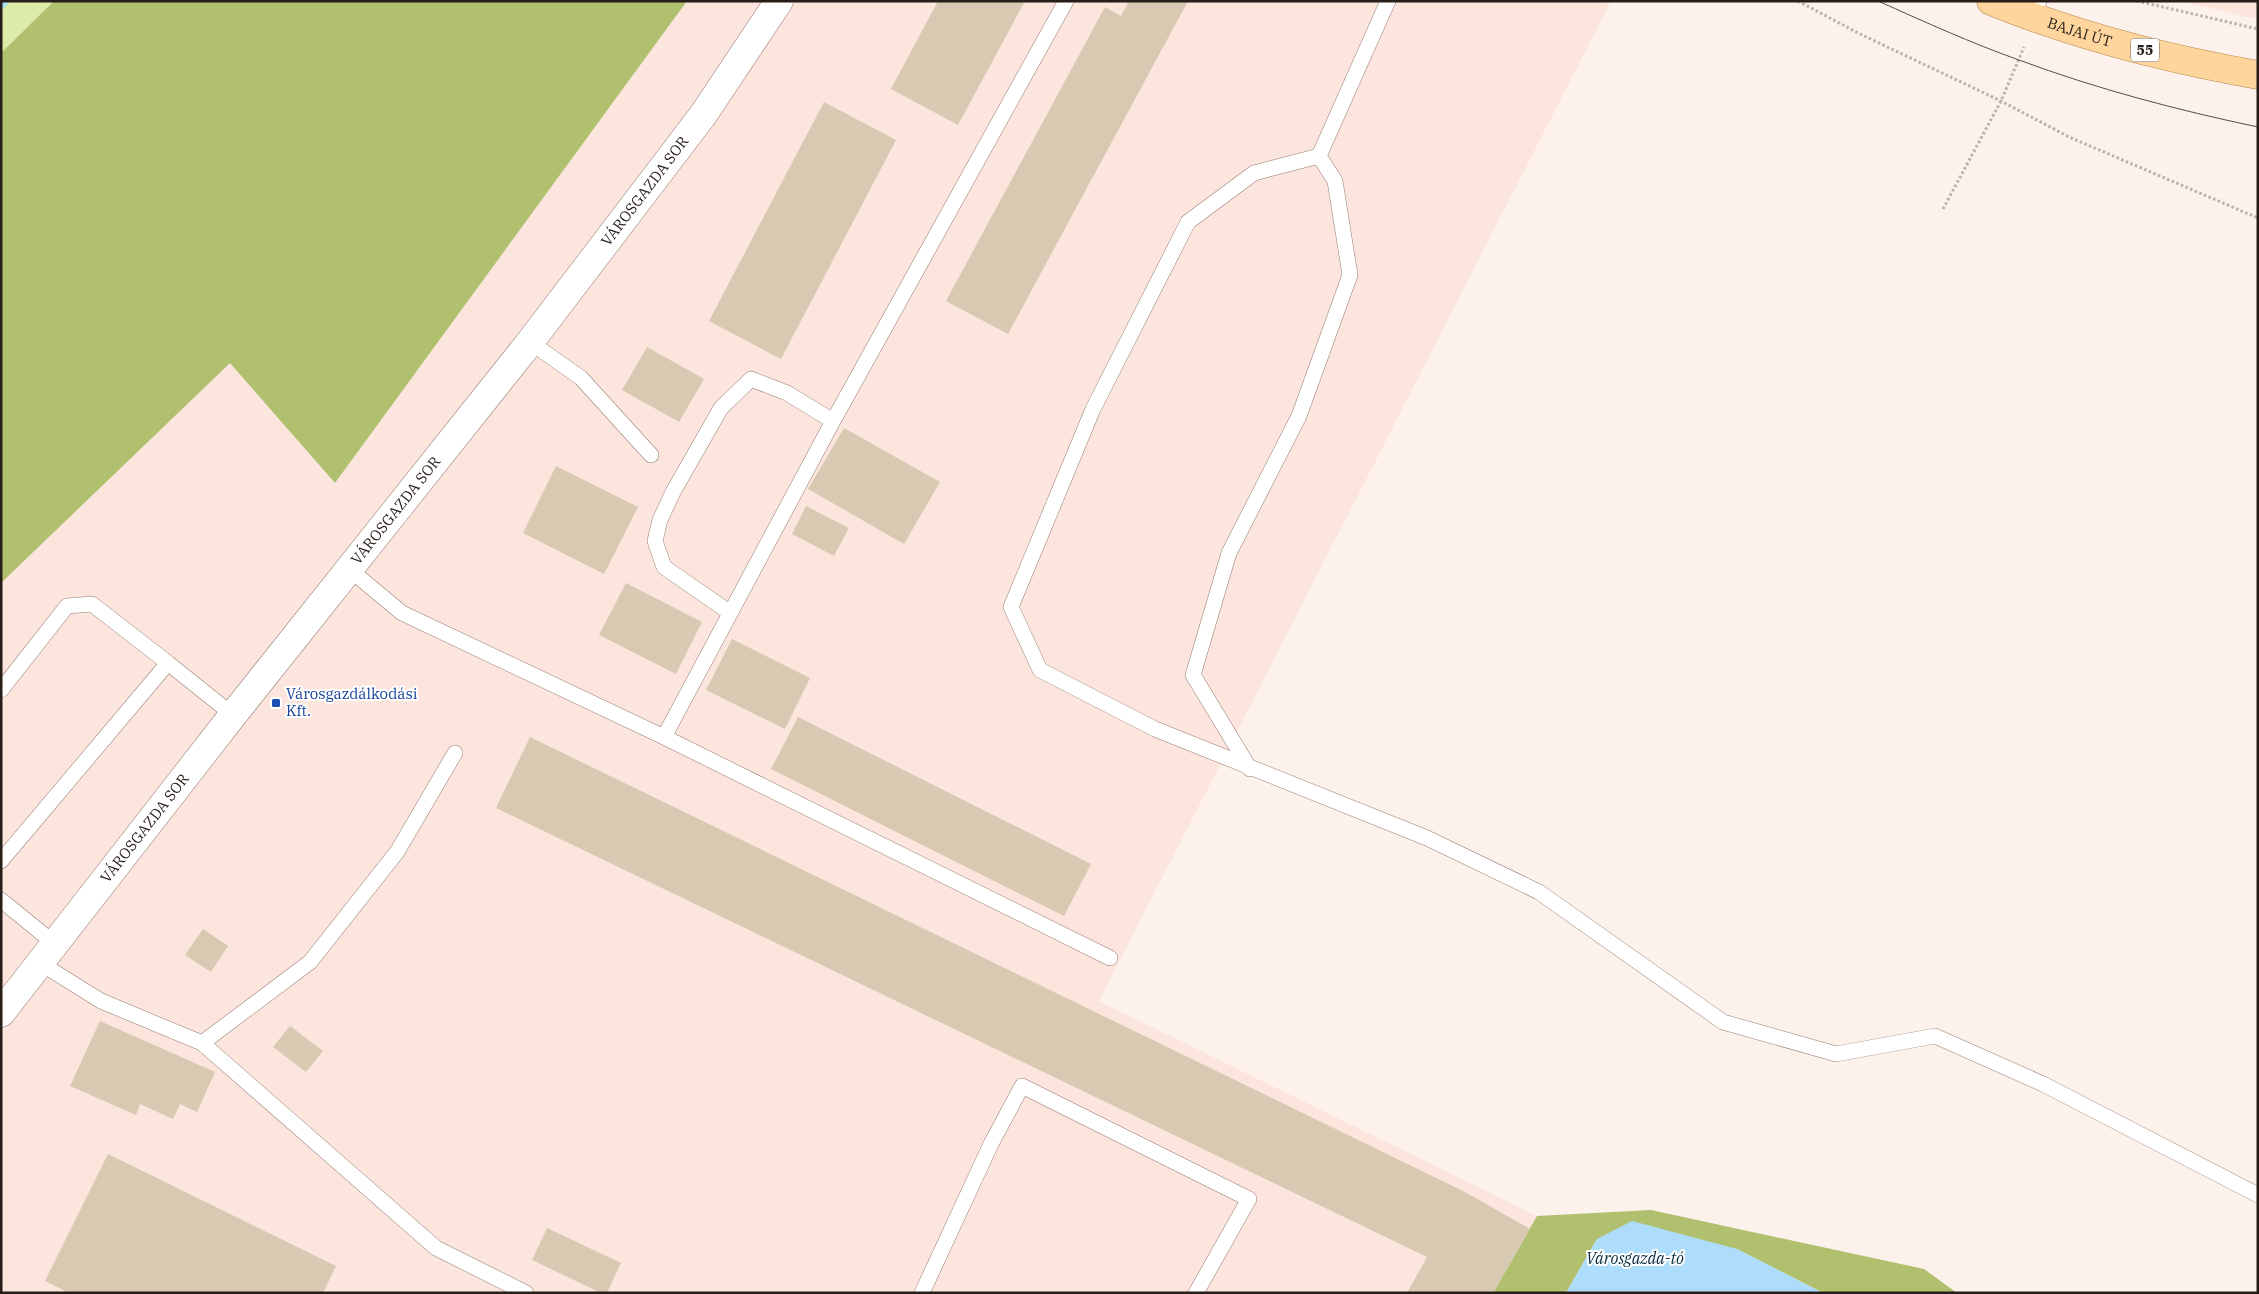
<svg xmlns="http://www.w3.org/2000/svg" width="2259" height="1294" font-family="'IBM Plex Serif',serif">
<style>
.built{fill:#fbe5dc}
.green{fill:#ddeba9}
.forest{fill:#b0c06f}
.water{fill:#adddfb}
.lines{fill:none;stroke-linecap:round;stroke-linejoin:round}
.stream{stroke:#adddfb;stroke-width:11}
.building{fill:#d8cab2}
.lane-casing{stroke:#967d72;stroke-width:16}
.street-casing{stroke:#967d72;stroke-width:29}
.primary-casing{stroke:#b18245;stroke-width:29}
.path{stroke:#bbb0ab;stroke-width:3;stroke-dasharray:2.5 2.5;stroke-linecap:butt}
.lane{stroke:#fff;stroke-width:15}
.street{stroke:#fff;stroke-width:28}
.primary{stroke:#fdd59d;stroke-width:28}
.tram{stroke:#584d49;stroke-width:1}
.transit-dot{fill:#1a4fb4;stroke:#fff;stroke-width:2}
.labels{text-anchor:middle;stroke-width:4;stroke-linejoin:round;paint-order:stroke}
.shield{fill:#fff;stroke:#68615e;stroke-width:1}
.shield-label{font-size:14px;font-weight:bold;fill:#271d19}
.street-label{font-size:15px;fill:#271d19;stroke:#fff}
.transit-label{font-size:15px;fill:#164399;stroke:#fff;text-anchor:start}
.water-label{font-size:16px;font-style:italic;fill:#062d40;stroke:#fff}
</style>
<rect width="100%" height="100%" fill="#fdf1ec"/>
<path class="built" d="M687 1H1611L1099 1001 1537 1216 1493 1293H1V583L230 362 335 483Z
M2180 1H2258V18H2252Z"/>
<path class="green" d="M1 1H54L1 53Z"/>
<path class="forest" d="M54 1H687L335 483 230 363 1 583V53Z
M1651 1210 1924 1269 1957 1293H1823L1737 1249 1597 1239 1566 1293H1493L1537 1216Z"/>
<path class="water" d="M1632 1221 1737 1249 1823 1293H1566L1597 1239Z"/>
<g class="lines">
<path class="stream" d="M1 3 3 1"/>
</g>
<path class="building" d="M938 1H1025L958 125 891 89Z
M1129 1H1188L1008 334 946 301 1105 7 1121 16Z
M824 102 896 140 781 359 709 321Z
M647 347 704 379 679 422 622 390Z
M844 428 940 482 904 544 808 489Z
M556 466 638 507 604 574 523 533Z
M806 506 849 528 834 556 792 534Z
M626 583 702 622 676 674 599 635Z
M732 639 810 678 785 729 706 690Z
M798 717 1091 864 1064 916 771 769Z
M530 737 1465 1192 1530 1229 1493 1293H1407L1427 1257 496 808Z
M203 929 228 946 211 972 185 955Z
M100 1021 215 1072 197 1112 180 1104 173 1119 140 1104 136 1115 70 1086Z
M290 1026 323 1051 306 1072 273 1047Z
M108 1154 336 1266 323 1293H69L45 1281Z
M547 1228 621 1263 607 1293H601L532 1260Z"/>
<g class="lines">
<defs>
<path id="lane" d="M2034 19 2039 1
M1319 156 1388 1
M530 342 581 378 651 455
M349 569 402 613 664 737 833 421 1066 1
M729 612 664 567 655 541 660 520 673 492 721 408 751 379 787 393 833 421
M168 663 233 715
M1 690 67 606 92 604 168 663 1 861
M664 737 1110 958
M1250 769 1193 675 1229 553 1299 416 1350 275 1335 181 1319 156 1254 173 1188 222 1093 409 1011 607 1040 670 1155 729 1427 838 1539 892 1723 1022 1836 1054 1935 1036 2043 1084 2258 1195
M1 900 55 944
M40 963 101 1001 202 1043 436 1248 526 1293
M202 1043 310 962 397 852 455 753
M922 1293 991 1144 1022 1086 1249 1199 1196 1293"/>
<g id="street">
<path id="s1" d="M1 1013 233 715 530 342 703 115 779 1"/>
</g>
<g id="primary">
<path id="s2" d="M1991 1C2077 36 2167 59 2258 75"/>
</g>
</defs>
<use href="#lane" class="lane-casing"/>
<use href="#street" class="street-casing"/>
<use href="#primary" class="primary-casing"/>
<path class="path" d="M1798 1 1858 33 2001 101 2069 137 2258 218
M2137 1 2258 29
M1943 209 2001 101 2024 47"/>
<use href="#lane" class="lane"/>
<use href="#street" class="street"/>
<use href="#primary" class="primary"/>
<path class="tram" d="M1878 1C1925 22 1971 43 2019 60 2097 89 2177 110 2258 127"/>
</g>
<rect class="transit-dot" x="271" y="698" width="10" height="10" rx="2.5"/>
<g class="labels">
<rect class="shield" x="2131" y="38.5" width="28" height="23" rx="4"/>
<g class="shield-label">
<text x="2145" y="55">55</text>
</g>
<g class="street-label">
<text dy="5" stroke="none"><textPath href="#s2" startOffset="94">BAJAI ÚT</textPath></text>
<text dy="5" stroke="none"><textPath href="#s1" startOffset="1044">VÁROSGAZDA SOR</textPath></text>
<text dy="5" stroke="none"><textPath href="#s1" startOffset="639">VÁROSGAZDA SOR</textPath></text>
<text dy="5" stroke="none"><textPath href="#s1" startOffset="234">VÁROSGAZDA SOR</textPath></text>
</g>
<g class="transit-label">
<text x="286" y="699">Városgazdálkodási<tspan x="286" dy="17">Kft.</tspan></text>
</g>
<g class="water-label">
<text x="1635" y="1264">Városgazda-tó</text>
</g>
</g>
<rect width="2259" height="1294" fill="none" stroke="#271d19" stroke-width="5"/>
</svg>
